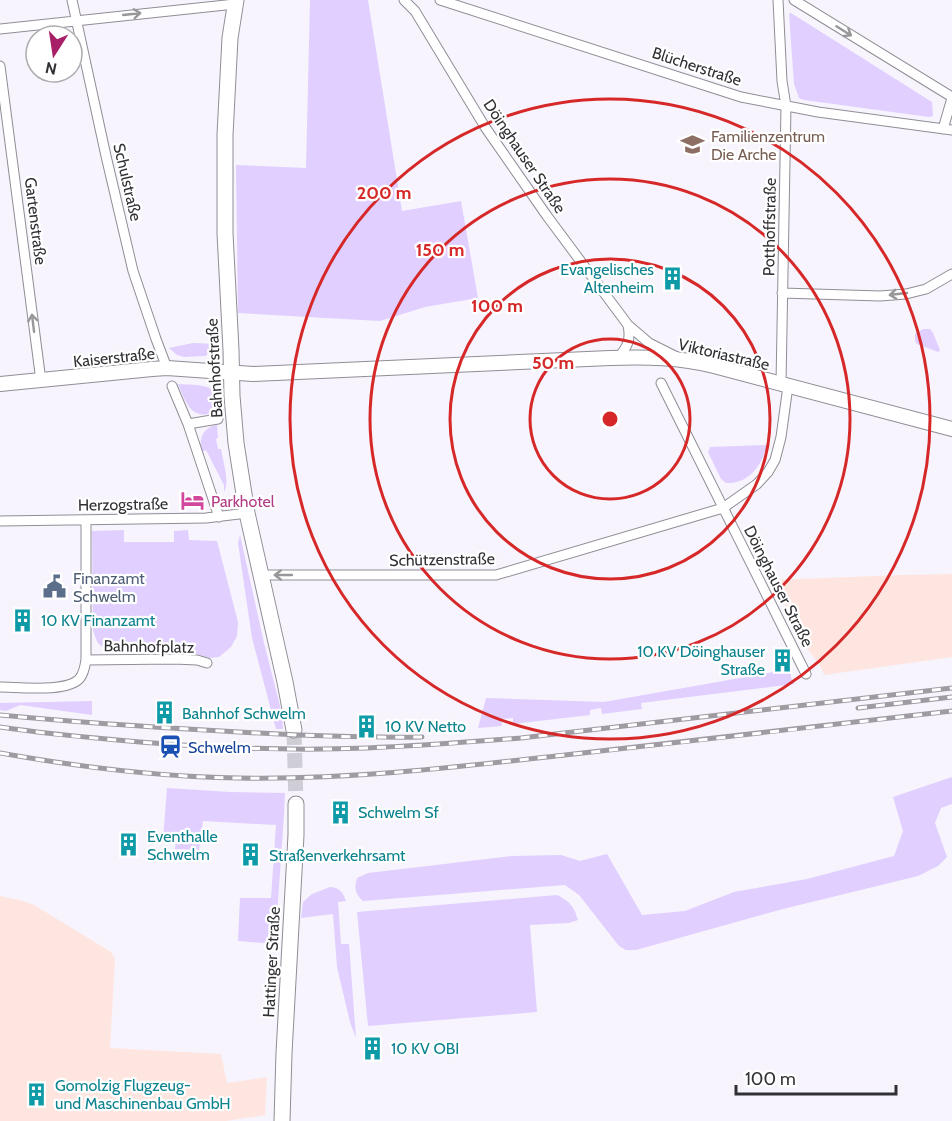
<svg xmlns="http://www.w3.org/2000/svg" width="952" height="1121" font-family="Cabin,sans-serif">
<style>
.industrial{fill:#ffe5df}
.green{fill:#e0cfff}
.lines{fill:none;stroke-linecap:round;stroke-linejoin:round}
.primary-tunnel{stroke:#cfcdd5;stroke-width:15;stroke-dasharray:15 8;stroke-linecap:butt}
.street-casing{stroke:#908d95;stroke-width:11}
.secondary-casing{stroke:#908d95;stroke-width:16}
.primary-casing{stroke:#908d95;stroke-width:17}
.street{stroke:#fff;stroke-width:9}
.secondary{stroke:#fff;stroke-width:14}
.primary{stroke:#fff;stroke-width:15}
.rail-casing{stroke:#9e9ba2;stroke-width:5}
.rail{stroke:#fff;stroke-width:3;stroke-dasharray:9;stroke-linecap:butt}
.oneway{stroke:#98989a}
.ring{fill:none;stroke:#d62828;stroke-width:3}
.labels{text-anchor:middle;stroke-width:4.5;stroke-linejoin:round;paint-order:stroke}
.street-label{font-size:16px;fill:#313034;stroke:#fff}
.education-label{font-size:16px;fill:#785e54;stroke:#fff;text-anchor:start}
.culture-label{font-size:16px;fill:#0d838f;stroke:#fff;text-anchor:start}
.hotel-label{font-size:16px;fill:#b23c85;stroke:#fff;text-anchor:start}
.service-label{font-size:16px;fill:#4e5e75;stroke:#fff;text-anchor:start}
.transit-label{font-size:16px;fill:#164399;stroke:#fff;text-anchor:start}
.centre{fill:#d62828;stroke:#fff;stroke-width:3}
.ring-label{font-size:18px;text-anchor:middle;font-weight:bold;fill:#d62828;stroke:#fff;stroke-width:4.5;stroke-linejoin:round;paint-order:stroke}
</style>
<rect width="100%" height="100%" fill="#f7f4fd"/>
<path class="industrial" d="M952 574V657L824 675 821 667 807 648 773 580 902 575Z
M0 896 23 901 34 905 111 952 115 959 110 1048 221 1054 227 1083 267 1077 265 1115 226 1121H0Z"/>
<path class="green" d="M310 0H368L402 211 461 201 478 298 425 307 380 321 238 313 236 165 306 168Z
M791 13 932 102 933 116 929 117 804 100 799 98 794 84 789 14Z
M923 329H930L933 333 940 350 938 352 917 344 915 341V334Z
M193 343 215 344 211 352 205 356 184 357 177 355 169 348Z
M178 384C191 385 216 383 219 399 220 403 219 406 219 410 192 423 187 405 178 384Z
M217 425 218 438 216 439 218 449H221C223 462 230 481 224 492V485L206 450 201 452C199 438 203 427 217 425Z
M767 445C762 465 749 484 726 483L721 479 708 452 710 447Z
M124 530V542H174V531L188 530 189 540 217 541 238 622 237 636 231 647 219 657 209 658 188 651 110 649C97 646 97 642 93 630L92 531Z
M240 535 264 643 282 714 283 729H276L252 638 238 543Z
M791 669V678L795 684 641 703 642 709 602 714 601 708 590 710V715L513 724V718L501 719 502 726 478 728 486 698 604 702Z
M92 701V715L20 705 6 711 0 710V703Z
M952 777V804L941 808 935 823 947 857 938 866 918 876 783 909 636 950H626L619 946 579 895 565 885 363 901C355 894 354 888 357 878L368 873 512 856 561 855 580 861 607 854 642 915 685 911 734 892 807 879 894 856 903 831 893 797Z
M167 788 230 792 285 793 284 815 275 944 238 941 240 898H271L276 825 203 821 199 850 175 849 176 841 163 840Z
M330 887C340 888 343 892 346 901L338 902 341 944H349L356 1038 350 1022 337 967 333 914 301 918 303 902 312 894Z
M557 895C570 902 574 906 578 920L569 923 530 925 537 1012 368 1026 357 912Z"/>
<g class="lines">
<path class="primary-tunnel" d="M294 730 296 804"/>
<defs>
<path id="street" d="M72 0 106 156 133 271 156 339 167 368
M404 0 415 11 485 127 547 216 628 325 649 343 677 357
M440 0 741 97 818 112 952 130
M778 0 782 81 786 106 781 384
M794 0 952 97
M0 29 235 4
M0 66 41 381
M943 129 952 98
M782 293 880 296 906 294 926 289 952 274
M618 358C628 346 631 340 628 325
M661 383 806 674
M172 386 188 424 219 517
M188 424 218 419
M0 521 206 518 247 513
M260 575H496L723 508 757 484 768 472 775 460 781 437 788 386
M86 660 174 659 197 660 207 663
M0 687C18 687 68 693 80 678 84 673 85 666 86 660V520"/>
<path id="secondary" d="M0 384 152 369 167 368 253 374 610 358C646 357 679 357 714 366L952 429"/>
<path id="primary" d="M236 0 230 38 225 135V233L231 350 232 396 236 443 247 513 285 682 294 730
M282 1121 284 1053 296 835V804"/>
</defs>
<use href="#street" class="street-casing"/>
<use href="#secondary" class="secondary-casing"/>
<use href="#primary" class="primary-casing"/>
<use href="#street" class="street"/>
<use href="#secondary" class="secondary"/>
<use href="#primary" class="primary"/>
<defs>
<path id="rail" d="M858 708 952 697
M0 715C74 722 148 727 222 731 289 735 355 738 422 737
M0 727C46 734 93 738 140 742 215 748 291 751 367 748 418 746 469 742 521 738L952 688
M0 753C79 767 159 777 239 778 348 780 457 767 565 755 694 741 823 726 952 711"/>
</defs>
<use href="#rail" class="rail-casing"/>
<use href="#rail" class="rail"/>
</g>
<defs><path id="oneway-shaft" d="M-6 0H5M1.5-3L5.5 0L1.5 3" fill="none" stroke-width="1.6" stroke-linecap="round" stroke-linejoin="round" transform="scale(1.5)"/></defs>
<g class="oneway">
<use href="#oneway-shaft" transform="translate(132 14) rotate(-6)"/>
<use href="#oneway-shaft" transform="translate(844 31) rotate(32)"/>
<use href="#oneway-shaft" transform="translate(898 294) rotate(174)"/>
<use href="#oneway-shaft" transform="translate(33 323) rotate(-97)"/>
<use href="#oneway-shaft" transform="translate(283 575) rotate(-180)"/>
</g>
<g class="ring">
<circle cx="610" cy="419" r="80"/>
<circle cx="610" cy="419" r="160"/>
<circle cx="610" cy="419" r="240"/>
<circle cx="610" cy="419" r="320"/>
</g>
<defs>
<symbol id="school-bare" viewBox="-9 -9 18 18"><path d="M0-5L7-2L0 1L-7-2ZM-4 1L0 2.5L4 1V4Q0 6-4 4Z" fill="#8d6e63" stroke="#fff" stroke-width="2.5" paint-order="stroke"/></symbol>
<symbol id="building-bare" viewBox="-9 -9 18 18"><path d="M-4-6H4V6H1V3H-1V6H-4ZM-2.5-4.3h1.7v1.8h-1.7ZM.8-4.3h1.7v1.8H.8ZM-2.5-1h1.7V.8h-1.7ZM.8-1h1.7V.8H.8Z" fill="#0f9aa8" stroke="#fff" stroke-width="2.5" paint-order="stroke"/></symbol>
<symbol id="hotel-bare" viewBox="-9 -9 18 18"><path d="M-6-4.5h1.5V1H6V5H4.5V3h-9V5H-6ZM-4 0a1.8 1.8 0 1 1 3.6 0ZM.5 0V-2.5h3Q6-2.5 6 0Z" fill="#d1479c" stroke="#fff" stroke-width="2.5" paint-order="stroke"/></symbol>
<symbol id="civic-bare" viewBox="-9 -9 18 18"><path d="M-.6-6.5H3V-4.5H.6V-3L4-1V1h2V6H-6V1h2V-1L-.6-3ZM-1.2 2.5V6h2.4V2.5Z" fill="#5c6f8a" stroke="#fff" stroke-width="2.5" paint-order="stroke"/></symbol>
<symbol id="station-bare" viewBox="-9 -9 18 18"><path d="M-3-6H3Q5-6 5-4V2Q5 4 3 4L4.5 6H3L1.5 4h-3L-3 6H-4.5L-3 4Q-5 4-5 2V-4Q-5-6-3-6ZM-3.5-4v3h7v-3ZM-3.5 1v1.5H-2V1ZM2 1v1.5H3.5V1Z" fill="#1a4fb4" stroke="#fff" stroke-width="2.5" paint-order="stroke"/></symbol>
</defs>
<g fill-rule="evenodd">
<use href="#school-bare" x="676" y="128" width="33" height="33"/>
<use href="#building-bare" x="656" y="262" width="33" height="33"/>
<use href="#hotel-bare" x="176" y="484" width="33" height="33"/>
<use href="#civic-bare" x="38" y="570" width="33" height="33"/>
<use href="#building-bare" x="6" y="604" width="33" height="33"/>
<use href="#building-bare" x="766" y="644" width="33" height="33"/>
<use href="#building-bare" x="148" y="696" width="33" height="33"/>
<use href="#building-bare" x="350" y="710" width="33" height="33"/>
<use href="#station-bare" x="154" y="730" width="33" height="33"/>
<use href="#building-bare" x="324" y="796" width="33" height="33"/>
<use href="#building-bare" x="112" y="828" width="33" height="33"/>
<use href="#building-bare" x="234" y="838" width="33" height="33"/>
<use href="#building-bare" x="356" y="1032" width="33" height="33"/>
<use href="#building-bare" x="20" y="1078" width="33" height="33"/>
</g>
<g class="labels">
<g class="street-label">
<text transform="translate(697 66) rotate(18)" y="6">Blücherstraße</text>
<text transform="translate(525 156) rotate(56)" y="6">Döinghauser Straße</text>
<text transform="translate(128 182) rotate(77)" y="6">Schulstraße</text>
<text transform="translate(36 221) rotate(83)" y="6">Gartenstraße</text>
<text transform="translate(769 227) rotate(-89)" y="6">Potthoffstraße</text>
<text transform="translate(724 354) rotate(13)" y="6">Viktoriastraße</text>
<text transform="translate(114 357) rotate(-6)" y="6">Kaiserstraße</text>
<text transform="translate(214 368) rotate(-93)" y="6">Bahnhofstraße</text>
<text transform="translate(123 504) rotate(-1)" y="6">Herzogstraße</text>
<text transform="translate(442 559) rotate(-1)" y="6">Schützenstraße</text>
<text transform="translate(779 586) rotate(63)" y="6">Döinghauser Straße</text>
<text transform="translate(149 646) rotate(1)" y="6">Bahnhofplatz</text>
<text transform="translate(271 962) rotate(-87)" y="6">Hattinger Straße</text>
</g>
<g class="education-label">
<text x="711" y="142">Familienzentrum<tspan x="711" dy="18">Die Arche</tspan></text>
</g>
<g class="culture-label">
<text x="654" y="275" text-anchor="end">Evangelisches<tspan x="654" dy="18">Altenheim</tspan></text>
<text x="41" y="626">10 KV Finanzamt</text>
<text x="765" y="657" text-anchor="end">10 KV Döinghauser<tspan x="765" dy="18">Straße</tspan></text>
<text x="182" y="719">Bahnhof Schwelm</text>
<text x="385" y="732">10 KV Netto</text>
<text x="358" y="818">Schwelm Sf</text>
<text x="147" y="842">Eventhalle<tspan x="147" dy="18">Schwelm</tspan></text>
<text x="269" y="861">Straßenverkehrsamt</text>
<text x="391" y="1054">10 KV OBI</text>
<text x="55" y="1091">Gomolzig Flugzeug-<tspan x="55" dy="18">und Maschinenbau GmbH</tspan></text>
</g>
<g class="hotel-label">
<text x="211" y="507">Parkhotel</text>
</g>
<g class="service-label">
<text x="73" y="584">Finanzamt<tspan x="73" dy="18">Schwelm</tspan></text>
</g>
<g class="transit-label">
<text x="188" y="753">Schwelm</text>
</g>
</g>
<circle cx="610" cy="419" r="9" class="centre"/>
<g class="ring-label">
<text x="384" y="199">200 m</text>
<text x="440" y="256">150 m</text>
<text x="497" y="312">100 m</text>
<text x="553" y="369">50 m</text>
</g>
<g transform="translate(54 54) rotate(192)"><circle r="28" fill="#ffffff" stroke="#adacae" stroke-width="1.5"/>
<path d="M0-4.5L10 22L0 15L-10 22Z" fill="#a71f67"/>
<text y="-9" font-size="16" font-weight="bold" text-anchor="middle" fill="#313034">N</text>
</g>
<path d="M736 1085v9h160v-9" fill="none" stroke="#313034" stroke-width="3"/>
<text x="745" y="1085" font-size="18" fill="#313034" stroke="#ffffff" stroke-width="4.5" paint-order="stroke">100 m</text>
</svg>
